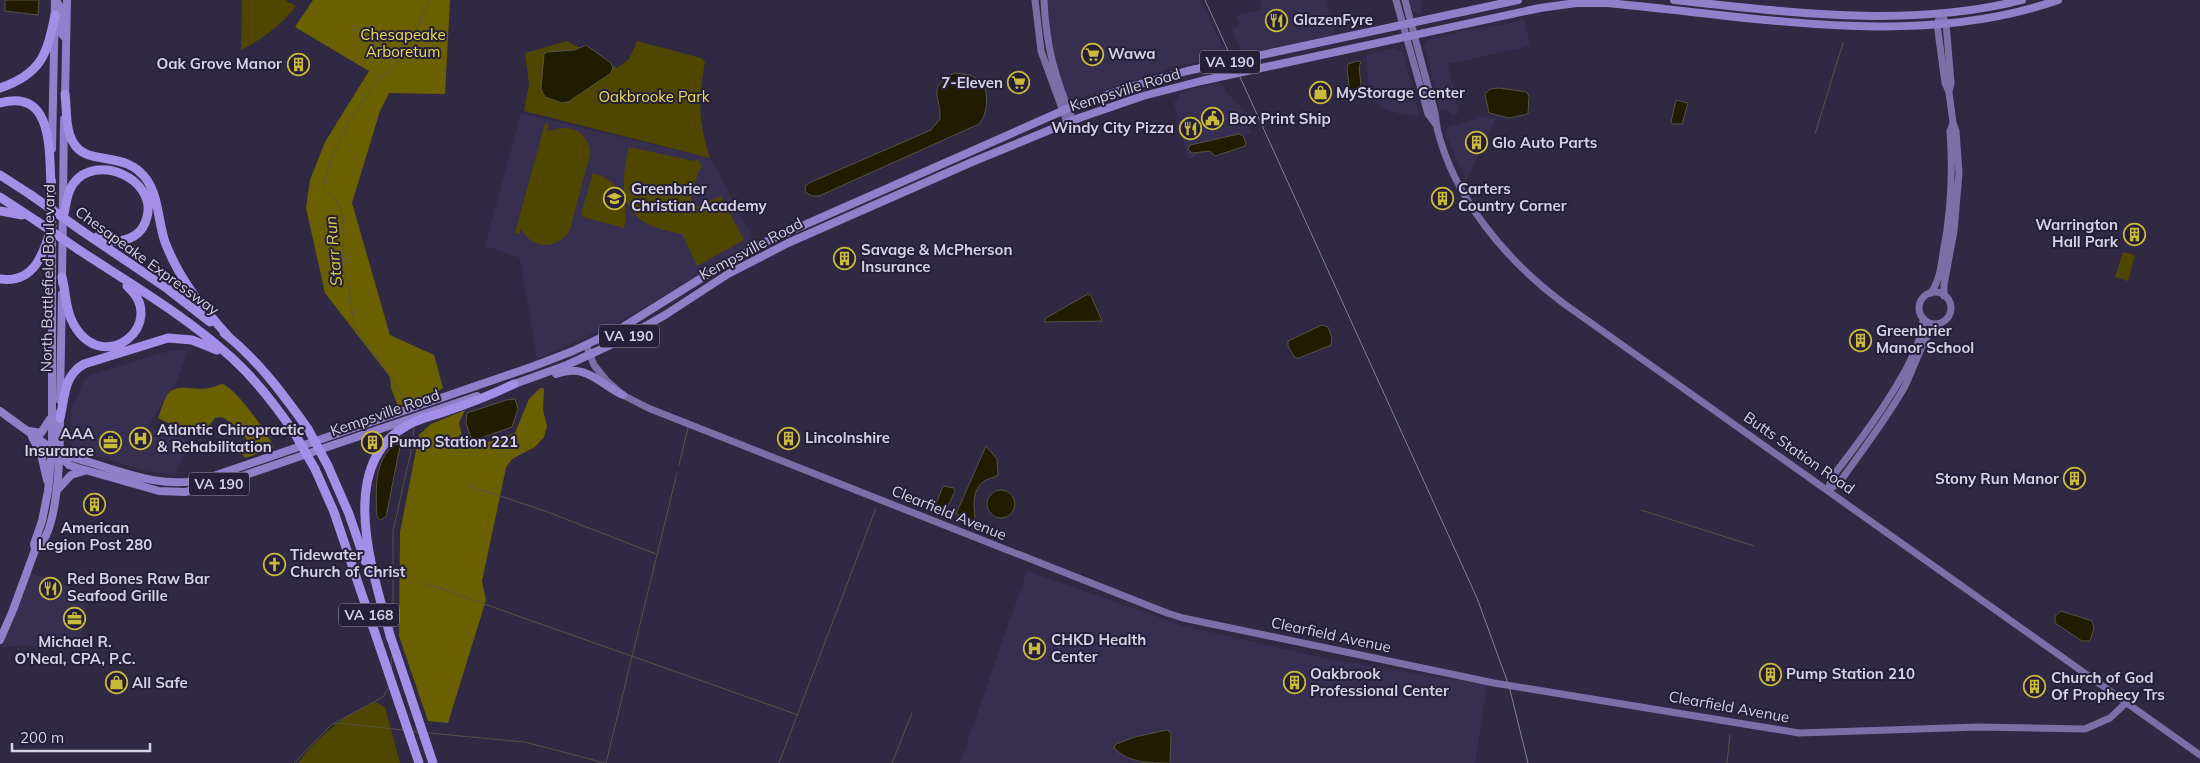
<svg xmlns="http://www.w3.org/2000/svg" width="2200" height="763" font-family="Mulish,sans-serif">
<style>
.built{fill:#372f50}
.green{fill:#4f4700}
.forest{fill:#6a6000}
.water{fill:#201c00;stroke:#565244}
.lines{fill:none;stroke-linecap:round;stroke-linejoin:round}
.stream{stroke:#565244;stroke-width:1}
.secondary{stroke:#7b6fa7;stroke-width:7}
.primary{stroke:#9080c9;stroke-width:8}
.highway{stroke:#a38fe7;stroke-width:9}
.rail{stroke:#837f94;stroke-width:1}
.highway-bridge{stroke:#a38fe7;stroke-width:9}
.labels{text-anchor:middle;stroke-width:4;stroke-linejoin:round;paint-order:stroke}
.shield{fill:#251f39;stroke:#a09caf;stroke-width:1}
.shield-label{font-size:14px;font-weight:bold;fill:#d4d1e2}
.poi-label{font-size:15px;font-weight:bold;fill:#d4d1e2;stroke:#251f39;text-anchor:start}
.park-label{font-size:15px;fill:#eedd50;stroke:#251f39}
.street-label{font-size:15px;fill:#d4d1e2;stroke:#251f39}
.water-label{font-size:16px;font-style:italic;fill:#decd3b;stroke:#251f39}
</style>
<rect width="100%" height="100%" fill="#2f2943"/>
<path class="built" d="M1047 0H1201L1227 57 1181 65 1071 101 1068 99 1063 86 1052 46Z
M1260 0H1326L1334 35 1243 55 1232 29 1239 25 1238 19 1235 16 1262 9Z
M1409 0H1422L1421 14 1413 12Z
M1524 18 1530 46 1448 64 1459 113 1451 115 1448 109 1439 110 1437 93 1424 47 1427 40 1471 29 1508 24Z
M1394 48 1403 52 1419 115H1404L1387 110 1369 97 1366 55Z
M1219 83 1223 84 1227 93 1248 113 1254 125 1249 127 1252 133 1188 159 1174 103 1179 96V92Z
M521 113 710 158 753 238 752 244 621 321 537 359 520 258 485 246Z
M1479 116 1496 118 1466 181 1445 133 1448 127 1476 119Z
M177 350H189L178 378 148 427 188 440 176 476 145 471 73 449 71 442V410L75 404 83 381 92 375 157 354Z
M1027 571 1184 626 1324 658 1487 685 1475 763H960Z
M27 572 87 593 82 643 0 647V639Z"/>
<path class="green" d="M242 0H285L296 6C282 25 262 39 241 50Z
M567 41 617 68 629 59 637 41 701 58 705 62C698 100 698 121 710 158L524 111 529 84 525 53Z
M545 123 549 125 547 132C567 123 589 129 590 154L570 230C558 250 532 250 521 229L519 234 515 233Z
M629 147 693 161 698 160 702 167 698 172 689 210 721 196 744 240 697 266 682 234C672 232 661 230 652 226 616 210 622 177 629 147Z
M593 173C619 180 630 202 624 228L583 217 581 214Z
M2123 252 2135 255 2128 281 2115 277Z
M376 702 385 707 400 763H298C318 737 345 713 376 702Z"/>
<path class="forest" d="M313 0H450L445 94 389 93 380 111 352 203 390 335 434 355 443 388 434 394 398 406 391 388 390 377 325 293 306 208 310 180 325 142 369 71 295 27Z
M222 384C236 388 268 433 274 448L245 458 240 451 249 447C245 431 235 425 222 417L215 418 209 426 201 425 186 427 172 425 158 418C161 411 163 402 167 395 175 384 190 389 202 389 208 389 215 386 222 384Z
M540 388H544L543 410 547 426 544 437 535 447 512 459 506 468 482 581 486 600 448 723 428 721 399 636 400 532 419 435 431 424 465 410 459 423C461 433 464 445 476 446L515 433 529 399Z"/>
<path class="water" d="M5 0H39L38 15 5 11Z
M586 45 611 63 613 67 611 73 568 102 562 103 545 97 541 89 544 54 547 52 575 50Z
M1357 61 1361 62 1359 67 1362 94 1354 97 1350 94 1347 68 1348 64Z
M954 73 970 75 984 83C988 96 988 114 979 124L819 196H812L805 192 806 185 809 183 931 130 940 119C941 95 926 89 954 73Z
M1499 88 1527 92 1529 96 1528 114 1509 118 1489 113 1485 94 1490 89Z
M1676 100 1688 103 1682 124H1673L1671 122Z
M1239 134 1243 136 1246 144 1245 146 1215 156 1210 151 1192 153 1188 149 1190 145Z
M1088 294 1091 296 1102 321 1044 322 1046 318Z
M1322 325 1328 327 1332 338 1331 345 1299 358H1295L1288 346V341Z
M515 399 518 409 512 427 475 440 471 438 466 423 467 413 506 400Z
M395 444 400 446 386 517 380 520 377 516C376 492 373 461 395 444Z
M986 446 997 459 998 475C994 478 988 478 983 482 970 493 975 508 975 521L956 514Z
M943 486 954 488 955 491 944 514 934 509Z
M987 504a14 14 0 1 1 28 0a14 14 0 1 1-28 0Z
M2061 611 2092 621 2094 628 2090 641H2082L2055 623V616Z
M1167 730 1171 733 1170 763C1149 763 1129 763 1114 748L1116 744 1135 737Z"/>
<g class="lines">
<path class="stream" d="M1815 134 1843 43
M406 402 384 367 359 334 354 323 349 289 342 267 344 231 341 208 333 196 323 188C331 147 356 110 380 77 406 65 418 25 429 0
M679 465 688 428
M467 485 545 511 656 554
M1641 510 1754 546
M425 583 798 715
M393 633V531L412 447 414 428
M391 669 392 656
M334 724 339 723 403 730
M413 731 417 732
M428 733 525 742 605 763
M294 763 331 725 383 697 389 687
M606 763 677 473
M779 763 876 508
M892 763 912 713
M1727 763 1730 735"/>
<path class="secondary" d="M1035 0 1041 51 1067 122
M1044 0C1046 46 1055 78 1073 120
M1396 0 1428 114 1437 126
M1405 0 1435 113C1436 118 1436 124 1437 128 1454 199 1507 261 1563 303L2200 755
M1941 13 1946 23 1951 83 1949 92 1953 123 1956 131 1959 173 1954 231 1944 285V296
M1939 19 1937 24 1945 83 1949 92
M1919 308a16 16 0 1 1 32 0a16 16 0 1 1-32 0Z
M1931 293C1939 281 1941 268 1943 253 1951 213 1953 172 1950 131L1953 123
M586 345 594 365 606 380 623 395 648 408 1167 613 1183 618 1494 683 1799 733 1978 727 2085 729 2110 718 2127 702
M1828 490 1839 483C1861 452 1885 421 1904 388 1913 371 1924 334 1937 324
M1828 490 1832 477C1857 445 1924 358 1923 318"/>
<path class="primary" d="M56 0 60 7 61 33 66 39
M1674 0C1788 12 1909 29 2022 0
M65 98 67 0
M52 149 55 0
M62 283 64 119
M556 374C587 363 598 383 623 395
M509 386 567 365 621 340 665 315 728 274 788 243 972 162 1079 118 1143 96 1201 81 1540 8 1576 3H1607C1753 16 1917 50 2058 0
M60 400 62 294
M0 411 59 454 69 465 78 468 159 491 185 492 210 487 477 396
M29 431 41 433 50 419
M32 437 41 454 47 480
M59 454C107 464 155 492 205 479L534 366 573 351 623 327 716 269 761 244 1069 108 1130 87 1187 71 1518 0
M58 489 71 475 84 471
M35 550C61 533 60 441 60 412
M0 640 13 610 35 550 34 544 42 521 48 491 52 449V181"/>
<path class="highway" d="M0 88C41 74 47 55 55 15
M65 94C67 109 65 129 73 142 87 168 125 148 147 180 159 198 158 222 165 242 179 279 202 307 228 336
M0 103C54 88 49 152 51 186
M0 175 31 195
M0 197 38 222
M0 211 22 215
M64 214C66 204 67 192 73 184 96 152 157 179 147 217 145 225 141 232 134 236 122 243 109 242 97 237
M82 231 165 287 210 322
M79 250C131 284 186 316 232 358 256 380 277 407 295 434
M62 277C66 292 65 309 73 323 103 379 170 323 127 286
M0 279C35 284 44 252 52 226
M224 333C258 360 283 394 308 429
M60 418C65 398 63 376 84 364L168 338 192 340 217 350
M328 466 349 514 365 561
M315 469 334 512 419 763
M390 635 433 763
M391 639C375 578 333 465 408 425 419 419 432 416 444 412 468 404 491 395 514 384"/>
<path class="rail" d="M1205 0 1477 598 1509 686 1528 763"/>
<path class="highway-bridge" d="M31 195 82 231
M38 222 79 250
M308 429 328 466
M295 434 315 469"/>
</g>
<defs>
<symbol id="restaurant-ring" viewBox="-11 -11 22 22"><circle r="9.5" fill="#251f39" stroke="#caba3a" stroke-width="1.5"/><path d="M-5-6h1v4h1v-4h1v4h1v-4h1v5L-1.5 .5V6h-2V.5L-5-1ZM5-6V6H3V1.5H1.5Q1.5-4 5-6Z" fill="#caba3a"/></symbol>
<symbol id="supermarket-ring" viewBox="-11 -11 22 22"><circle r="9.5" fill="#251f39" stroke="#caba3a" stroke-width="1.5"/><path d="M-6-5.5h2.5l.6 2H6L4.5 2H-2.5L-4.4-4H-6ZM-1.5 3.2a1.3 1.3 0 1 0 .1 0ZM3 3.2a1.3 1.3 0 1 0 .1 0Z" fill="#caba3a"/></symbol>
<symbol id="building-ring" viewBox="-11 -11 22 22"><circle r="9.5" fill="#251f39" stroke="#caba3a" stroke-width="1.5"/><path d="M-4-6H4V6H1V3H-1V6H-4ZM-2.5-4.3h1.7v1.8h-1.7ZM.8-4.3h1.7v1.8H.8ZM-2.5-1h1.7V.8h-1.7ZM.8-1h1.7V.8H.8Z" fill="#caba3a"/></symbol>
<symbol id="shop-ring" viewBox="-11 -11 22 22"><circle r="9.5" fill="#251f39" stroke="#caba3a" stroke-width="1.5"/><path d="M-5-2.5h2.3a2.7 3.5 0 0 1 5.4 0H5L5.5 6h-11ZM-1.5-2.5h3a1.5 2.3 0 0 0-3 0Z" fill="#caba3a"/></symbol>
<symbol id="civic-ring" viewBox="-11 -11 22 22"><circle r="9.5" fill="#251f39" stroke="#caba3a" stroke-width="1.5"/><path d="M-.6-6.5H3V-4.5H.6V-3L4-1V1h2V6H-6V1h2V-1L-.6-3ZM-1.2 2.5V6h2.4V2.5Z" fill="#caba3a"/></symbol>
<symbol id="school-ring" viewBox="-11 -11 22 22"><circle r="9.5" fill="#251f39" stroke="#caba3a" stroke-width="1.5"/><path d="M0-5L7-2L0 1L-7-2ZM-4 1L0 2.5L4 1V4Q0 6-4 4Z" fill="#caba3a"/></symbol>
<symbol id="hospital-ring" viewBox="-11 -11 22 22"><circle r="9.5" fill="#251f39" stroke="#caba3a" stroke-width="1.5"/><path d="M-5-5h3v3.5h4V-5h3V5h-3V1.5h-4V5h-3Z" fill="#caba3a"/></symbol>
<symbol id="office-ring" viewBox="-11 -11 22 22"><circle r="9.5" fill="#251f39" stroke="#caba3a" stroke-width="1.5"/><path d="M-6-3h4V-5.5h4V-3h4V5H-6ZM-1-4.5V-3h2v-1.5ZM-6 0V1H6V0Z" fill="#caba3a"/></symbol>
<symbol id="church-ring" viewBox="-11 -11 22 22"><circle r="9.5" fill="#251f39" stroke="#caba3a" stroke-width="1.5"/><path d="M-1.2-6h2.4v3.5h3.3v2.4h-3.3V6h-2.4V-.1h-3.3v-2.4h3.3Z" fill="#caba3a"/></symbol>
</defs>
<g fill-rule="evenodd">
<use href="#restaurant-ring" x="1264" y="8" width="25" height="25"/>
<use href="#supermarket-ring" x="1080" y="42" width="25" height="25"/>
<use href="#building-ring" x="286" y="52" width="25" height="25"/>
<use href="#supermarket-ring" x="1006" y="70" width="25" height="25"/>
<use href="#shop-ring" x="1308" y="80" width="25" height="25"/>
<use href="#civic-ring" x="1200" y="106" width="25" height="25"/>
<use href="#restaurant-ring" x="1178" y="116" width="25" height="25"/>
<use href="#building-ring" x="1464" y="130" width="25" height="25"/>
<use href="#school-ring" x="602" y="186" width="25" height="25"/>
<use href="#building-ring" x="1430" y="186" width="25" height="25"/>
<use href="#building-ring" x="2122" y="222" width="25" height="25"/>
<use href="#building-ring" x="832" y="246" width="25" height="25"/>
<use href="#building-ring" x="1848" y="328" width="25" height="25"/>
<use href="#building-ring" x="776" y="426" width="25" height="25"/>
<use href="#hospital-ring" x="128" y="426" width="25" height="25"/>
<use href="#building-ring" x="360" y="430" width="25" height="25"/>
<use href="#office-ring" x="98" y="430" width="25" height="25"/>
<use href="#building-ring" x="2062" y="466" width="25" height="25"/>
<use href="#building-ring" x="82" y="492" width="25" height="25"/>
<use href="#church-ring" x="262" y="552" width="25" height="25"/>
<use href="#restaurant-ring" x="38" y="576" width="25" height="25"/>
<use href="#office-ring" x="62" y="606" width="25" height="25"/>
<use href="#hospital-ring" x="1022" y="636" width="25" height="25"/>
<use href="#building-ring" x="1758" y="662" width="25" height="25"/>
<use href="#shop-ring" x="104" y="670" width="25" height="25"/>
<use href="#building-ring" x="1282" y="670" width="25" height="25"/>
<use href="#building-ring" x="2022" y="674" width="25" height="25"/>
</g>
<g class="labels">
<g class="shield">
<rect x="1200" y="50.5" width="60" height="23" rx="4"/>
<rect x="599" y="324.5" width="60" height="23" rx="4"/>
<rect x="189" y="472.5" width="60" height="23" rx="4"/>
<rect x="339" y="603.5" width="60" height="23" rx="4"/>
</g>
<g class="shield-label">
<text x="1230" y="67">VA 190</text>
<text x="629" y="341">VA 190</text>
<text x="219" y="489">VA 190</text>
<text x="369" y="620">VA 168</text>
</g>
<g class="poi-label">
<text x="1293" y="25">GlazenFyre</text>
<text x="1108" y="59">Wawa</text>
<text x="282" y="69" text-anchor="end">Oak Grove Manor</text>
<text x="1003" y="88" text-anchor="end">7-Eleven</text>
<text x="1336" y="98">MyStorage Center</text>
<text x="1229" y="124">Box Print Ship</text>
<text x="1174" y="133" text-anchor="end">Windy City Pizza</text>
<text x="1492" y="148">Glo Auto Parts</text>
<text x="631" y="194">Greenbrier<tspan x="631" dy="17">Christian Academy</tspan></text>
<text x="1458" y="194">Carters<tspan x="1458" dy="17">Country Corner</tspan></text>
<text x="2118" y="230" text-anchor="end">Warrington<tspan x="2118" dy="17">Hall Park</tspan></text>
<text x="861" y="255">Savage &amp; McPherson<tspan x="861" dy="17">Insurance</tspan></text>
<text x="1876" y="336">Greenbrier<tspan x="1876" dy="17">Manor School</tspan></text>
<text x="157" y="435">Atlantic Chiropractic<tspan x="157" dy="17">&amp; Rehabilitation</tspan></text>
<text x="94" y="439" text-anchor="end">AAA<tspan x="94" dy="17">Insurance</tspan></text>
<text x="805" y="443">Lincolnshire</text>
<text x="389" y="447">Pump Station 221</text>
<text x="2059" y="484" text-anchor="end">Stony Run Manor</text>
<text x="95" y="533" text-anchor="middle">American<tspan x="95" dy="17">Legion Post 280</tspan></text>
<text x="290" y="560">Tidewater<tspan x="290" dy="17">Church of Christ</tspan></text>
<text x="67" y="584">Red Bones Raw Bar<tspan x="67" dy="17">Seafood Grille</tspan></text>
<text x="1051" y="645">CHKD Health<tspan x="1051" dy="17">Center</tspan></text>
<text x="75" y="647" text-anchor="middle">Michael R.<tspan x="75" dy="17">O'Neal, CPA, P.C.</tspan></text>
<text x="1310" y="679">Oakbrook<tspan x="1310" dy="17">Professional Center</tspan></text>
<text x="1786" y="679">Pump Station 210</text>
<text x="2051" y="683">Church of God<tspan x="2051" dy="17">Of Prophecy Trs</tspan></text>
<text x="132" y="688">All Safe</text>
</g>
<g class="park-label">
<text x="403" y="40">Chesapeake<tspan x="403" dy="17">Arboretum</tspan></text>
<text x="654" y="102">Oakbrooke Park</text>
</g>
<g class="street-label">
<text transform="translate(1125 90) rotate(-17)" y="5">Kempsville Road</text>
<text transform="translate(751 249) rotate(-28)" y="5">Kempsville Road</text>
<text transform="translate(147 261) rotate(36)" y="5">Chesapeake Expressway</text>
<text transform="translate(48 278) rotate(-89)" y="5">North Battlefield Boulevard</text>
<text transform="translate(385 413) rotate(-19)" y="5">Kempsville Road</text>
<text transform="translate(1799 453) rotate(35)" y="5">Butts Station Road</text>
<text transform="translate(949 513) rotate(22)" y="5">Clearfield Avenue</text>
<text transform="translate(1331 635) rotate(12)" y="5">Clearfield Avenue</text>
<text transform="translate(1729 707) rotate(10)" y="5">Clearfield Avenue</text>
</g>
<g class="water-label">
<text transform="translate(333 251) rotate(-95)" y="6">Starr Run</text>
</g>
</g>
<path d="M12 743v8h138v-8" fill="none" stroke="#d4d1e2" stroke-width="2.5"/>
<text x="20" y="743" font-size="15" fill="#d4d1e2" stroke="#251f39" stroke-width="4" paint-order="stroke">200 m</text>
</svg>
